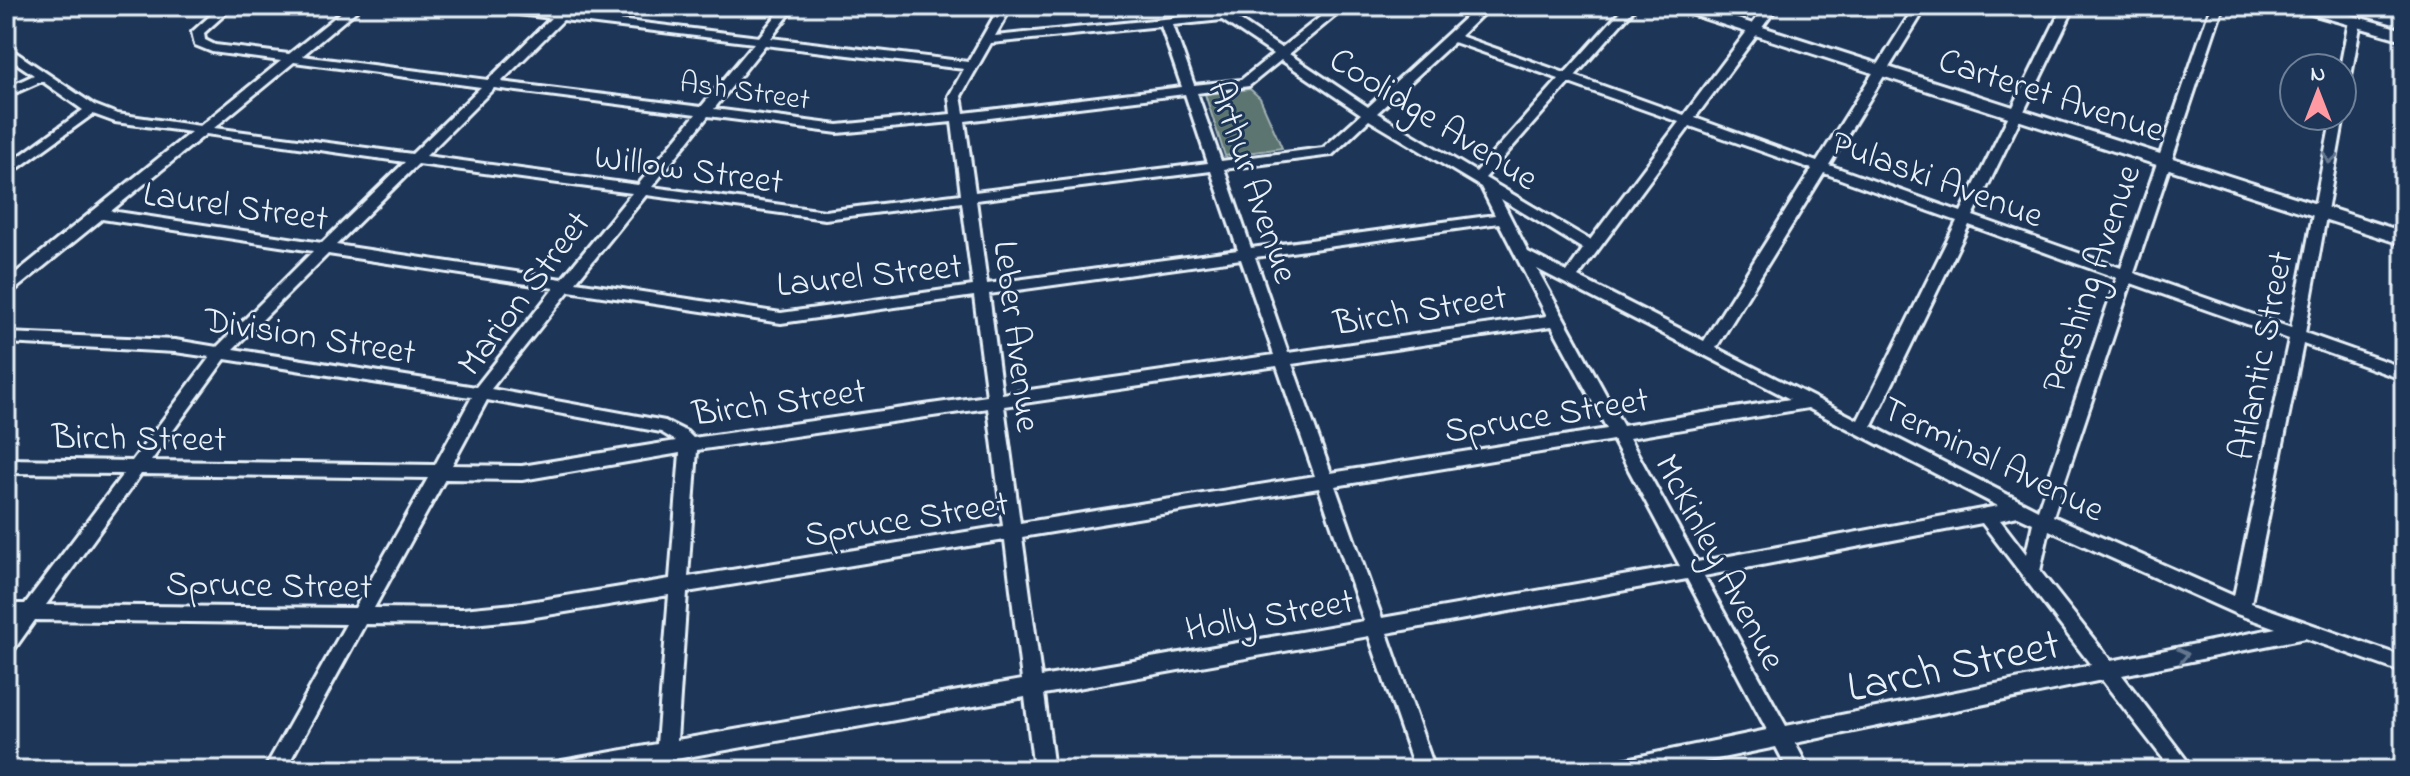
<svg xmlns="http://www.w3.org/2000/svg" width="2410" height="776" font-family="'Indie Flower',sans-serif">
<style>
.green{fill:#5c7470;stroke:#a2b2b4;stroke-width:2}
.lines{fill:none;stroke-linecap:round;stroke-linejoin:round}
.street-casing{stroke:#e8f1f8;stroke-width:6}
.secondary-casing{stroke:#e8f1f8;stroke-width:6}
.street{fill:#1d3557;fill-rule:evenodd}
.secondary{fill:#1d3557;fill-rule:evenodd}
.oneway{stroke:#64778f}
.labels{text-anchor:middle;stroke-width:6;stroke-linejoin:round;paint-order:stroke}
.far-street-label{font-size:30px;fill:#e8f1f8;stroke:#1d3557}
.street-label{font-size:36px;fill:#e8f1f8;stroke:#1d3557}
.near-street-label{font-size:44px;fill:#e8f1f8;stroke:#1d3557}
</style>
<rect width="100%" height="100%" fill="#1d3557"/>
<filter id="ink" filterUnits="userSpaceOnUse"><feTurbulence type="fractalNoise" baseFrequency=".0125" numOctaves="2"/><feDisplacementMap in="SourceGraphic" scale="16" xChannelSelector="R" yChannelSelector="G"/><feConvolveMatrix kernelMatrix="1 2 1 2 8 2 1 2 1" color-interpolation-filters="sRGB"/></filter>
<g filter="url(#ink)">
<path class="green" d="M1250 89 1260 98 1282 148 1225 156 1205 94Z"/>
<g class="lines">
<defs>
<path id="street" d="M221 6H234L204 33 205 40 215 45 289 54 349 6H362L302 56 488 80 551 18 477 9 471 6H506L557 12 563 6H576L569 14 759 37 784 6H796L771 38 968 62 1000 6H1012L995 36 1213 14 1204 6H1218L1281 48 1334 6H1347L1289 54 1368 107 1478 6H1491L1460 36 1565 73 1625 6H1637L1575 76 1684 115 1766 6H1778L1695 118 1817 162 1915 6H1927L1829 165 1961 212 2063 6H2075L1973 216 2121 268 2211 6H2223L2134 273 2291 328 2332 116H2342L2343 113 2344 116 2305 333 2404 368V380L2303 344 2251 603 2404 657V673L2305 638 2122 675 2194 770H2172L2102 680 1795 743 1809 770H1788L1776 747 1663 770H1607L1610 763 1617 761 1767 730 1687 579 1387 633 1435 770H1415L1369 636 1044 694 1054 770H1034L1025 697 676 759 675 770H655V763L615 770H552L555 763 562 761 657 744 669 595 523 619 462 625 365 624 285 770H264L346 624 35 620 13 651 6 653V630L14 620H6V604H25L123 474 6 473V459L132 461 210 357 175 352 6 343V333L175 340 217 347 313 251 102 219 11 293 6 294V281L191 132 115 122 93 114 6 177V166L83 110 42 81 6 97V88L34 75 6 56V46L94 105 117 114 200 126 281 61 212 52 195 45 192 32ZM563 20 754 43 701 107 501 82ZM1222 20 1273 54 1241 80 1194 85 1173 25ZM1161 26 1182 87 964 113 961 96 991 43ZM1454 42 1559 79 1476 172 1377 113ZM765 45 964 69 949 96 951 114 838 125 714 109ZM1281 60 1361 114 1323 148 1221 161 1197 93 1249 86ZM294 62 481 87 412 154 214 128ZM1569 83 1679 122 1590 240 1485 178ZM494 88 696 114 638 185 426 156ZM1185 94 1208 163 975 192 965 121ZM708 116 838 133 952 122 961 194 825 211 652 187ZM1369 120 1481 187 1495 215 1251 248 1224 169 1332 155ZM1690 126 1812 169 1704 341 1578 277ZM206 134 405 162 322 243 111 211ZM418 164 632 193 562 279 336 245ZM1211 171 1238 250 987 284 976 200ZM1824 173 1957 221 1858 420 1716 348ZM646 195 825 219 962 202 973 286 781 313 576 282ZM1501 199 1583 249 1567 272 1528 252ZM1499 223 1547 316 1288 353 1255 257ZM1969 225 2117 278 2038 510 1872 426ZM328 254 554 288 476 387 233 349ZM1241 259 1274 355 1002 394 989 294ZM1537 269 1790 399 1623 426ZM2131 283 2289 339 2234 596 2053 516ZM569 291 781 323 974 296 987 396 693 438 687 432 665 421 491 389ZM1552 326 1607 429 1331 473 1292 364ZM225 359 463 396 472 397 435 465 151 461ZM1277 366 1315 476 1020 523 1004 406ZM487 400 661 432 676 441 522 466 452 465ZM988 408 1003 526 688 577 697 450ZM1808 408 1998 506 1697 562 1629 438ZM1613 440 1680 566 1382 618 1335 486ZM680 453 670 579 523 603 462 609 374 608 445 479 522 480ZM141 474 428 478 355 608 46 605ZM1319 488 1364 621 1041 677 1022 537ZM2018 516 2033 523 2026 554 2000 520ZM1982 523 2091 665 1786 726 1704 576ZM2049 530 2234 613 2276 628 2111 661 2040 571ZM1005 540 1022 680 677 740 687 592Z
M2355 17 2361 21 2348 93 2342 97 2340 68 2349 21Z"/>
<path id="secondary" d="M1673 6H1697L2404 232V245L1675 9Z
M2292 6H2318L2404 30V40L2294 9Z"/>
</defs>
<use href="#street" class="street-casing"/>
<use href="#secondary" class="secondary-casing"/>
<use href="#street" class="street"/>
<use href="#secondary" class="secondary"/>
</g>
<defs><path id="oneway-chevron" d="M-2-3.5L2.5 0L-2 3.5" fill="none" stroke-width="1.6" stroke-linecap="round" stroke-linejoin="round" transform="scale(2)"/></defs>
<g class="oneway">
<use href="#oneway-chevron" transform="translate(2330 158) rotate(101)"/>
<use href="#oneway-chevron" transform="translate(2183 655) rotate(-12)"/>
</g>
</g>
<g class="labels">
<g class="far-street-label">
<text transform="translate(745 90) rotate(8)" y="10">Ash Street</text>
</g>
<g class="street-label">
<text transform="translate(2052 93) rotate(18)" y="13">Carteret Avenue</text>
<text transform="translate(1435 117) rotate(32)" y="13">Coolidge Avenue</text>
<text transform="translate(689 167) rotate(8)" y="13">Willow Street</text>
<text transform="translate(1938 177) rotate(20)" y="13">Pulaski Avenue</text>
<text transform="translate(1255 181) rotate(71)" y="13">Arthur Avenue</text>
<text transform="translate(236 204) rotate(8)" y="13">Laurel Street</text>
<text transform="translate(869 273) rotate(-6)" y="13">Laurel Street</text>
<text transform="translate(2089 278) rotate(-71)" y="13">Pershing Avenue</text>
<text transform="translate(522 292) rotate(-53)" y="13">Marion Street</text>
<text transform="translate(1420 308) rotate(-9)" y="13">Birch Street</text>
<text transform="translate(310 334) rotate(9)" y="13">Division Street</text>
<text transform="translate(1019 336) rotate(83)" y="13">Leber Avenue</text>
<text transform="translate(2259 355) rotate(-79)" y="13">Atlantic Street</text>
<text transform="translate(779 400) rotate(-8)" y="13">Birch Street</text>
<text transform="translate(1546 413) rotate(-9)" y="13">Spruce Street</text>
<text transform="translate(139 436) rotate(1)" y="13">Birch Street</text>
<text transform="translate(1994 457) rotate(26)" y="13">Terminal Avenue</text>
<text transform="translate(906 517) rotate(-9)" y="13">Spruce Street</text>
<text transform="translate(1722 561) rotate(62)" y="13">McKinley Avenue</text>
<text transform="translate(269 583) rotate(1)" y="13">Spruce Street</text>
<text transform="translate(1269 613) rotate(-10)" y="13">Holly Street</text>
</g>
<g class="near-street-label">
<text transform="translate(1953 664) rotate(-12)" y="15">Larch Street</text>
</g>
</g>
<rect width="2410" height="776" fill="none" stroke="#1d3557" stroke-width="32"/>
<rect x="16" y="16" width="2378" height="744" fill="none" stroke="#e8f1f8" stroke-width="3" filter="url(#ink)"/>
<g transform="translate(2318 92)"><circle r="38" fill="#1d3557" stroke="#6e8097" stroke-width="2"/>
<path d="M0-6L14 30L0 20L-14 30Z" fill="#ff9aa2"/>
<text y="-12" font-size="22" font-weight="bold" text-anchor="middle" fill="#e8f1f8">N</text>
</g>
</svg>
